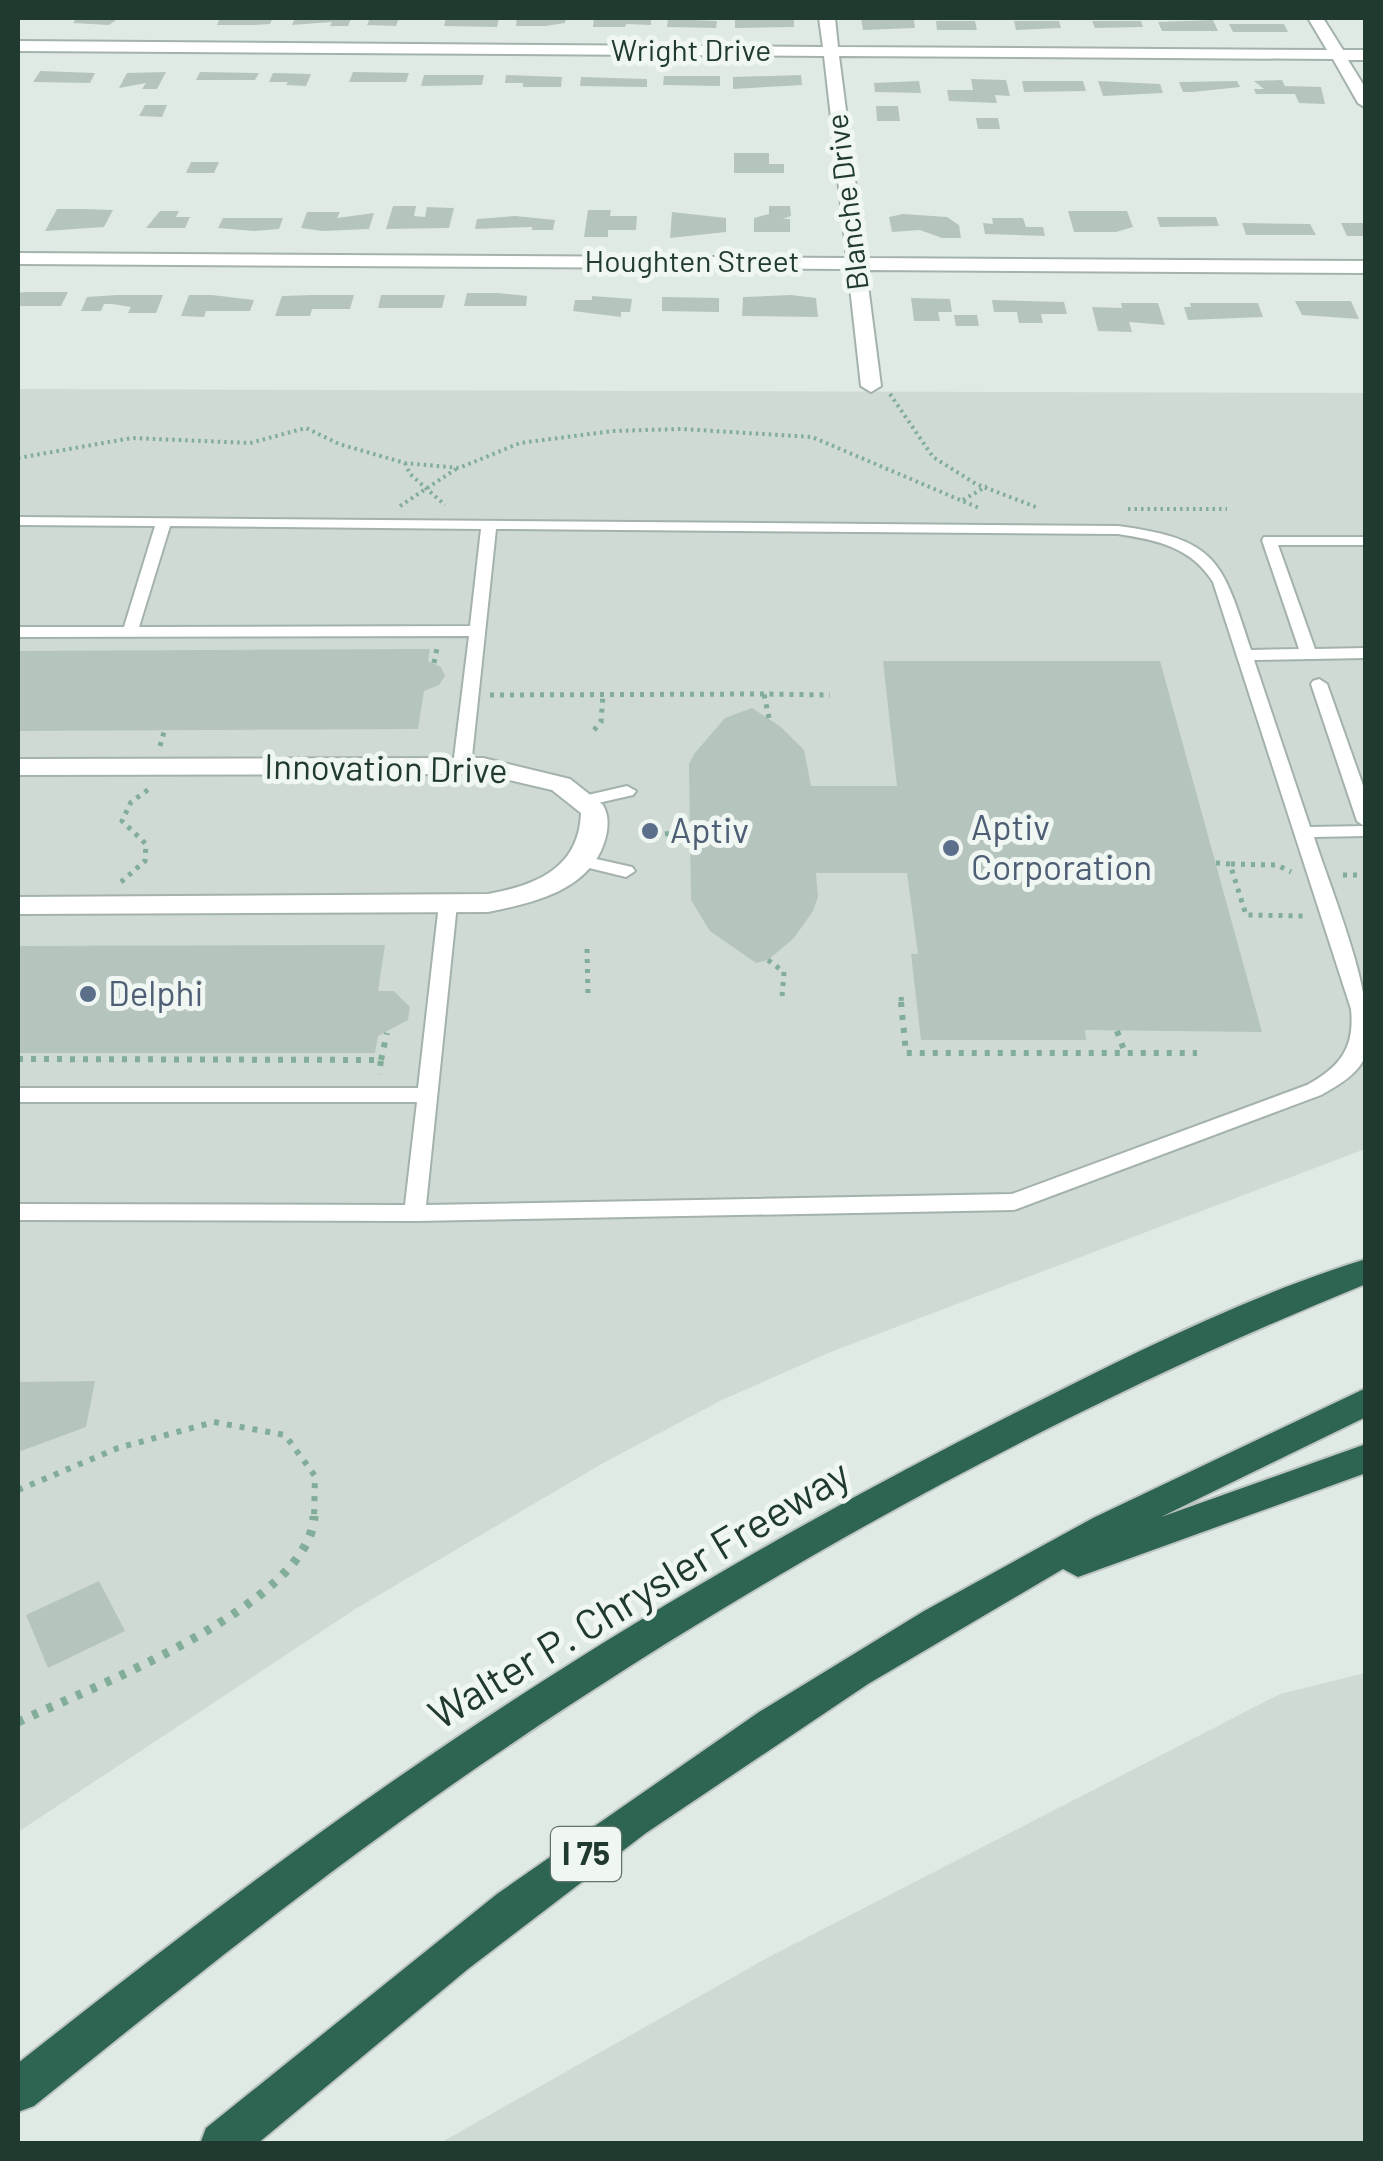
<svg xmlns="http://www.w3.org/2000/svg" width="1383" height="2161" font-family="Barlow,sans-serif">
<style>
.built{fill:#cedad3}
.building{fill:#b5c5bd}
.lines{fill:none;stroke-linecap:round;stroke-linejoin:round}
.lane-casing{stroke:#a3b2aa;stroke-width:4}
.street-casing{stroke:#a3b2aa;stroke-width:4}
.highway-casing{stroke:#bcc4c1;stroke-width:4}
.path-far3{stroke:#81ad99;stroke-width:4;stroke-dasharray:2.5 4;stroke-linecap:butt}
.path-far2{stroke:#81ad99;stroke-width:5;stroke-dasharray:4 6;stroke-linecap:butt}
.path-far1{stroke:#81ad99;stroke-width:6;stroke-dasharray:5 8;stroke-linecap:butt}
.path{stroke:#81ad99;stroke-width:9;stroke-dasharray:6 10;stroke-linecap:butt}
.lane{fill:#fff;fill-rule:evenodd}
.street{fill:#fff;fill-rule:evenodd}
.highway{fill:#2e6552;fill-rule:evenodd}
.service-dot{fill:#5c6f8a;stroke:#f0f7f3;stroke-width:4}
.labels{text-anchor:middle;stroke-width:10;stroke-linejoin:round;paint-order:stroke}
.far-street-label{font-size:30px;fill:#213a30;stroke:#f0f7f3}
.shield{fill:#f0f7f3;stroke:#5f736a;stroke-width:2.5}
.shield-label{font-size:32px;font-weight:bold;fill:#213a30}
.street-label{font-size:35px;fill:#213a30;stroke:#f0f7f3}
.service-label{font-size:35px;fill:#4e5e75;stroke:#f0f7f3;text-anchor:start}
.near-street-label{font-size:42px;fill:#213a30;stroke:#f0f7f3}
</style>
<rect width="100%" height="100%" fill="#e0eae4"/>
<path class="built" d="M18 389 1365 393V1149L833 1351 722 1400 605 1462 357 1608 18 1832Z
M1365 1673V2143H440L767 1958 1280 1694Z"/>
<path class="building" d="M77 18H119L109 25 73 23Z
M220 18H273L270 24 255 25H217Z
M295 18H327L351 19 348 26H330L332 22 292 25Z
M370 18H399L396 26 367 25Z
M446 18H499L497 27 444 26Z
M517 18 554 19 566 18 565 23 546 26H516Z
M594 18 633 19 651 18V25L626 24 625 27H593Z
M896 18 914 20 915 28 863 30 861 19Z
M668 19 717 21 716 28 667 27Z
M735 19 794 20V27L735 28Z
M1213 20 1218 31H1162L1158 22Z
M936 21H975L977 30H937Z
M1014 21H1059L1061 28 1016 30Z
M1092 21H1141L1143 27 1095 28Z
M1229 24H1284L1288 32H1233Z
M166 72 157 89H142L146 83 119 88 127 73Z
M200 72 259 73 255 80H196Z
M353 72 409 73 406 82H349Z
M39 73 40 71 95 73 90 83 33 82Z
M273 73 311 74 306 86 286 85 288 82H269Z
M424 75H484L482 85 421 86Z
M506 75 562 77 561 87H523V83H505Z
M801 75 802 85 733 89V77Z
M664 76H720V86L663 85Z
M581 77 647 79V87L580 86Z
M971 79 1006 80 1010 96 995 95 997 103 949 101 947 90H973Z
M1282 80 1285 86 1321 87 1325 104 1299 103 1295 94H1256L1254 89H1264L1254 81Z
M919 81 921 93 875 92 874 83Z
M1022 81H1083L1086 91 1024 92Z
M1098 81 1160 84 1163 93 1103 96Z
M1237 81 1240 87 1193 92H1183L1179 82Z
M145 105H167L162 117 139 116Z
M876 106H898L900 121H877Z
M976 118H998L1000 129H978Z
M734 153H769V164H784V173H734Z
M191 162H219L214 173H186Z
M393 206H416L414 216 425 217 427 207 454 208 449 228 386 229Z
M769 206H790L791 216 783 219H790V232H754V218L769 214Z
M57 209H83L113 210 104 227 45 231Z
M588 210H611L610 216H637L636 230H608V237H584Z
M160 211H179L176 217H190L185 228H146Z
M1068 211H1127L1133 227 1116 232H1074Z
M307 212H340L337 218 374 213 369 229 322 231 301 228Z
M672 212 726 218V232L670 238Z
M903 214 947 217 959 225 961 238H942L920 230 892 232 889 217Z
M515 216 555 220 553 230H532V227L475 229 477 219Z
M1157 217H1216L1219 226 1160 227Z
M223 218H283L279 229 254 231 218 228Z
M992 218H1023L1026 227H1043L1045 236 985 234 983 223 993 224Z
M1242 223 1310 224 1316 235H1246Z
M1341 223H1366V236H1347Z
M25 292H68L61 306H18V293Z
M467 293H498L527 296 526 306H464Z
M116 295H163L156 313H128L131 307 112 304H104L101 311H81L87 297Z
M189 295H212L254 300 250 311H206L204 317 181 316Z
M313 295H354L350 309H312L310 316H275L282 296Z
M381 295H445L442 308H378Z
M791 295 816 298 818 317 742 316 743 297Z
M592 296 632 299 630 312H621V317L573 311 575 300H592Z
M662 297 719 298V312L662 311Z
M911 298 950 299 952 312H938L940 321H914Z
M992 300 1064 302 1067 314H1041L1043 323H1019L1017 312H994Z
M1295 301H1351L1359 319 1302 315Z
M1121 303H1158L1165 325 1129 322 1132 332 1098 331 1092 307 1122 308Z
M1190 303H1258L1263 317 1188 320 1184 307H1191Z
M954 315H977L979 326H956Z
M430 649 428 661 441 667 445 676 439 685 424 691 418 729 18 731V651Z
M883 661H1160L1262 1032 1085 1030 1086 1040H921L911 954H918L907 873H816L818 897 813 911 794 938 768 960 756 963 710 931 691 900 689 764 694 754 725 718 752 708 781 727 804 750 811 786H897Z
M385 945 378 991H394L410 1007 408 1020 378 1036 375 1053H18V946Z
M95 1381 86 1427 18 1452V1382Z
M99 1581 125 1631 48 1668 26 1615Z"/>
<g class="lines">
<defs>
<path id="lane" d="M18 517 1118 526C1218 539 1222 561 1251 650L1299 649 1262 540 1264 537H1366V545H1278L1315 649 1366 648V658L1254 660 1310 827 1364 826 1357 821 1311 684 1313 681 1319 679 1327 684 1366 794V836L1314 837C1331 891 1378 1000 1366 1053 1361 1073 1337 1086 1321 1095L1014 1210 415 1221 18 1220V1204L405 1205 417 1102H18V1088H418L439 904 448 898 457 904 426 1205 1012 1194 1307 1085C1340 1067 1355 1048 1351 1009L1213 582C1191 547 1157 540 1118 534L496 529 471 766 462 771 453 766 469 636 18 637V627H124L155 526 18 525ZM170 526 481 529 470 626 139 627Z
M627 786 636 791 633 795 585 806 576 801 579 797Z
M583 856 632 867 635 871 626 877 577 865 574 861Z"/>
<path id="street" d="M819 18H835L838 47 1327 50 1308 18H1323L1343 50H1366V60H1348L1366 89V108L1358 103 1333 59 839 56 865 258 1366 261V273L866 270 881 386 871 392 861 386 848 269 18 264V253L847 258 824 56 18 51V41L823 47Z
M483 758 570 779 603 805C610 817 608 831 604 843 588 891 532 903 488 912L18 914V897L488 894C537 885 579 868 581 813L552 790 483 774 18 775V759Z"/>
<path id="highway" d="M1366 1259V1284C1054 1411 756 1576 479 1766 325 1872 179 1989 34 2106L18 2112V2063C159 1952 301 1842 450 1742 628 1622 819 1512 1011 1415 1124 1358 1243 1297 1366 1259Z
M1366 1388V1417L1161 1517 1366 1444V1473L1078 1577 1063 1569 868 1684 646 1833 468 1969 257 2144H200L206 2128 497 1894 759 1712 924 1611 1093 1518Z"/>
</defs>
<use href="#lane" class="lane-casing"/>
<use href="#street" class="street-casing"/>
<use href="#highway" class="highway-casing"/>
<path class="path-far3" d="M890 394 933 457 976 484 1036 507
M18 458 132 438 250 443 306 428 339 444 405 463 459 468 520 443 613 431 682 429 812 437 979 508
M405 463 410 474 445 505
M963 500 987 486
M400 506 456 469
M1128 509H1227"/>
<path class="path-far2" d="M434 663 437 648
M490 695 764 694
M769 718 764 694 830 695
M594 730 601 722 603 695
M160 746 164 732
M665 834 691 831
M1216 863 1230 864 1246 915 1305 916
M1231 864 1277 865 1291 872
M1343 875H1366
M121 882 145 861 146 844 122 821 131 802 149 789
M587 949 588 996
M768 960 784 972 782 997
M901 997 902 1004"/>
<path class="path-far1" d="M901 1002 906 1053H1197
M1117 1031 1125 1053
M18 1059 381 1060 379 1074
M381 1060 387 1033
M18 1490 118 1448 214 1422 285 1435 315 1476 314 1519"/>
<path class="path" d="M18 1722C90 1688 311 1604 314 1516"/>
<use href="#lane" class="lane"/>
<use href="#street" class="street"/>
<use href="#highway" class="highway"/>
</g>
<g class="service-dot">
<circle cx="650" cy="831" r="10"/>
<circle cx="951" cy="848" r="10"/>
<circle cx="88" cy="994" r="10"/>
</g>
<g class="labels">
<g class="far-street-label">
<text x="691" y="61">Wright Drive</text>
<text transform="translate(848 202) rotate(-97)" y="10">Blanche Drive</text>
<text x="692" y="272">Houghten Street</text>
</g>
<rect class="shield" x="551" y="1827" width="70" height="54" rx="8"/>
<g class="shield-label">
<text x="586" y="1865">I 75</text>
</g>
<g class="street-label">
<text transform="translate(386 769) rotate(1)" y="12">Innovation Drive</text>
</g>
<g class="service-label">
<text x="971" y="840">Aptiv<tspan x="971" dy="40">Corporation</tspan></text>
<text x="670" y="843">Aptiv</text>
<text x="108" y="1006">Delphi</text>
</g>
<g class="near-street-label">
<text transform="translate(639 1594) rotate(-31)" y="15">Walter P. Chrysler Freeway</text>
</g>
</g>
<rect width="1383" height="2161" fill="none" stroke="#213a30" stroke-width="40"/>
</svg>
